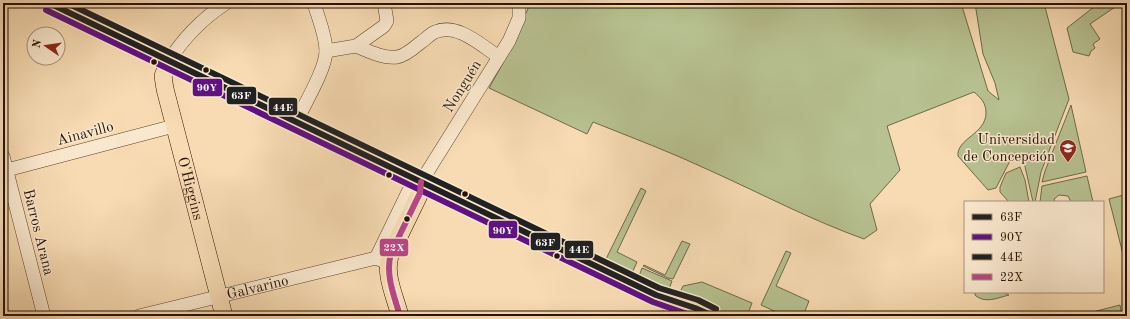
<svg xmlns="http://www.w3.org/2000/svg" width="1130" height="319" font-family="'Old Standard TT',serif">
<style>
.green{fill:#b7c191;stroke:#6e6948}
.lines{fill:none;stroke-linecap:round;stroke-linejoin:round}
.minor-casing{stroke:#5a442d;stroke-width:14}
.major-casing{stroke:#261100;stroke-width:18}
.minor{stroke:#fae8ce;stroke-width:13}
.major{stroke:#f8dbb3;stroke-width:17}
.bus-1-casing{stroke:#fae8ce;stroke-width:9}
.bus-2-casing{stroke:#fae8ce;stroke-width:9}
.bus-3-casing{stroke:#fae8ce;stroke-width:9}
.bus-4-casing{stroke:#fae8ce;stroke-width:9}
.bus-1{stroke:#212121;stroke-width:6}
.bus-2{stroke:#5f1280;stroke-width:6}
.bus-3{stroke:#212121;stroke-width:6}
.bus-4{stroke:#b84686;stroke-width:6}
.bus-dot{fill:#261100;stroke:#fae8ce;stroke-width:1.5}
.labels{text-anchor:middle;stroke-width:3;stroke-linejoin:round;paint-order:stroke}
.street-label{font-size:15px;fill:#261100;stroke:#fae8ce}
.poi-label{font-size:15px;fill:#261100;stroke:#fae8ce;text-anchor:end}
.line-badge{stroke:#fae8ce;stroke-width:1.5}
.badge-label{font-size:11px;text-anchor:middle;font-weight:bold;fill:#fff}
</style>
<rect width="100%" height="100%" fill="#f8dbb3"/>
<filter id="stains"><feTurbulence type="fractalNoise" baseFrequency=".005" numOctaves="4"/><feColorMatrix values="0 0 0 0 .2 0 0 0 0 .09 0 0 0 0 .02 0 0 0 .5 -.17"/></filter>
<radialGradient id="worn" r=".72"><stop offset=".6" stop-color="#630" stop-opacity="0"/><stop offset="1" stop-color="#630" stop-opacity=".3"/></radialGradient>
<path class="green" d="M533 3H961L988 91 999 100 995 83 983 54 975 3H1044L1069 99 1041 172 1035 202H1033L1024 162 1012 157 996 188 988 190 958 156C956 139 986 134 986 113 986 103 981 98 974 92L887 126 900 170 870 204 877 230 864 239C811 220 762 194 711 171 673 153 633 138 593 122L587 134 489 88 511 49 529 6Z
M1099 3H1121L1090 24 1100 39 1093 44 1095 48 1091 51 1089 56 1073 52 1067 28Z
M1071 105 1086 172 1042 182 1045 171Z
M1020 167 1025 180 1029 202H1009L1000 192V187L1006 173Z
M1087 176 1093 202H1071L1068 196 1059 195 1054 199 1055 202H1040L1042 186Z
M641 188 646 191 617 252 637 262 632 273 606 259Z
M1127 194V270L1109 199Z
M682 241 690 244 673 279 668 278 643 266 644 265 665 275Z
M786 251 791 253 776 286 809 301 803 316H785L761 305Z
M642 268 672 281 669 289 639 276Z
M702 282 752 303 747 316H728L679 294 683 286Z
M975 292H1003L1009 295C997 298 985 304 975 295Z
M1120 305 1122 316H1077Z"/>
<g class="lines">
<defs>
<g id="minor">
<path d="M356 46C368 51 384 59 397 57 405 56 414 48 420 43 425 40 430 34 435 32 457 22 482 46 499 57"/>
<path d="M326 51 356 46 384 26 387 21 384 3"/>
<path d="M169 61C184 37 202 19 226 3"/>
<path d="M296 122C304 105 326 69 326 51 326 35 318 18 314 3"/>
<path d="M3 156 44 316"/>
<path d="M3 171 174 126"/>
<path d="M376 258 408 192 414 185 421 182 509 41 519 18V3"/>
<path id="s1" d="M139 316 376 258 383 261"/>
</g>
<g id="major">
<path d="M49 3 656 295 688 316"/>
<path id="s2" d="M169 61 163 76 165 89 224 316"/>
<path d="M678 302 713 316"/>
<path d="M400 316C395 296 383 273 391 253L420 193 421 182"/>
</g>
</defs>
<use href="#minor" class="minor-casing"/>
<use href="#major" class="major-casing"/>
<use href="#minor" class="minor"/>
<use href="#major" class="major"/>
<defs>
<path id="bus-1" d="M49 3 656 295 695 308 713 316"/>
<path id="bus-2" d="M46 10 653 302 693 316"/>
<path id="bus-3" d="M67 3 659 288 698 300 716 309"/>
<path id="bus-4" d="M400 316C394 295 385 275 391 253L420 193 421 182"/>
</defs>
<use href="#bus-1" class="bus-1-casing"/>
<use href="#bus-2" class="bus-2-casing"/>
<use href="#bus-3" class="bus-3-casing"/>
<use href="#bus-4" class="bus-4-casing"/>
<use href="#bus-1" class="bus-1"/>
<use href="#bus-2" class="bus-2"/>
<use href="#bus-3" class="bus-3"/>
<use href="#bus-4" class="bus-4"/>
</g>
<defs>
<symbol id="university-pin" viewBox="-11 -11 22 30"><path d="M0 17L-7.5 6A9.5 9.5 0 1 1 7.5 6Z" fill="#8f2418" stroke="#fae8ce"/><path d="M0-5L7-2L0 1L-7-2ZM-4 1L0 2.5L4 1V4Q0 6-4 4Z" fill="#fff"/></symbol>
</defs>
<g fill-rule="evenodd">
<use href="#university-pin" x="1058" y="138" width="20" height="27"/>
</g>
<g class="bus-dot">
<circle cx="154" cy="62" r="3.5"/>
<circle cx="206" cy="70" r="3.5"/>
<circle cx="389" cy="175" r="3.5"/>
<circle cx="465" cy="194" r="3.5"/>
<circle cx="407" cy="219" r="3.5"/>
<circle cx="557" cy="256" r="3.5"/>
</g>
<g class="labels">
<g class="street-label">
<text transform="translate(462 86) rotate(-58)" y="5">Nonguén</text>
<text transform="translate(85 133) rotate(-15)" y="5">Ainavillo</text>
<text dy="5" stroke="none"><textPath href="#s2" startOffset="132">O'Higgins</textPath></text>
<text transform="translate(39 232) rotate(76)" y="5">Barros Arana</text>
<text dy="5" stroke="none"><textPath href="#s1" startOffset="122">Galvarino</textPath></text>
</g>
<g class="poi-label">
<text x="1055" y="144">Universidad<tspan x="1055" dy="17">de Concepción</tspan></text>
</g>
</g>
<g class="line-badge">
<rect x="192" y="78" width="31" height="19" rx="4" fill="#5f1280"/>
<rect x="226" y="86" width="31" height="19" rx="4" fill="#212121"/>
<rect x="268" y="97" width="30" height="19" rx="4" fill="#212121"/>
<rect x="488" y="220" width="30" height="19" rx="4" fill="#5f1280"/>
<rect x="530" y="232" width="31" height="19" rx="4" fill="#212121"/>
<rect x="379" y="238" width="30" height="19" rx="4" fill="#b84686"/>
<rect x="564" y="240" width="30" height="19" rx="4" fill="#212121"/>
</g>
<g class="badge-label">
<text x="207" y="91">90Y</text>
<text x="241" y="99">63F</text>
<text x="283" y="111">44E</text>
<text x="503" y="234">90Y</text>
<text x="545" y="246">63F</text>
<text x="394" y="251">22X</text>
<text x="579" y="253">44E</text>
</g>
<rect width="1130" height="319" fill="none" stroke="#f8dbb3" stroke-width="16"/>
<rect x="4" y="4" width="1122" height="311" fill="none" stroke="#261100" stroke-width="2"/>
<rect x="8" y="8" width="1114" height="303" fill="none" stroke="#261100"/>
<rect x="964" y="201" width="140" height="92" fill="#fae8ce" stroke="#a5927c"/>
<rect x="972" y="214" width="20" height="6" fill="#212121" stroke="#a5927c"/>
<text x="1000" y="221" font-size="12" fill="#261100">63F</text>
<rect x="972" y="234" width="20" height="6" fill="#5f1280" stroke="#a5927c"/>
<text x="1000" y="241" font-size="12" fill="#261100">90Y</text>
<rect x="972" y="254" width="20" height="6" fill="#212121" stroke="#a5927c"/>
<text x="1000" y="261" font-size="12" fill="#261100">44E</text>
<rect x="972" y="274" width="20" height="6" fill="#b84686" stroke="#a5927c"/>
<text x="1000" y="281" font-size="12" fill="#261100">22X</text>
<g transform="translate(46 46) rotate(283)"><circle r="19" fill="#fae8ce" stroke="#a5927c"/>
<path d="M0-3L7 15L0 10L-7 15Z" fill="#8f2418"/>
<text y="-6" font-size="11" font-weight="bold" text-anchor="middle" fill="#261100">N</text>
</g>
<rect width="100%" height="100%" filter="url(#stains)"/>
<rect width="100%" height="100%" fill="url(#worn)"/>
</svg>
